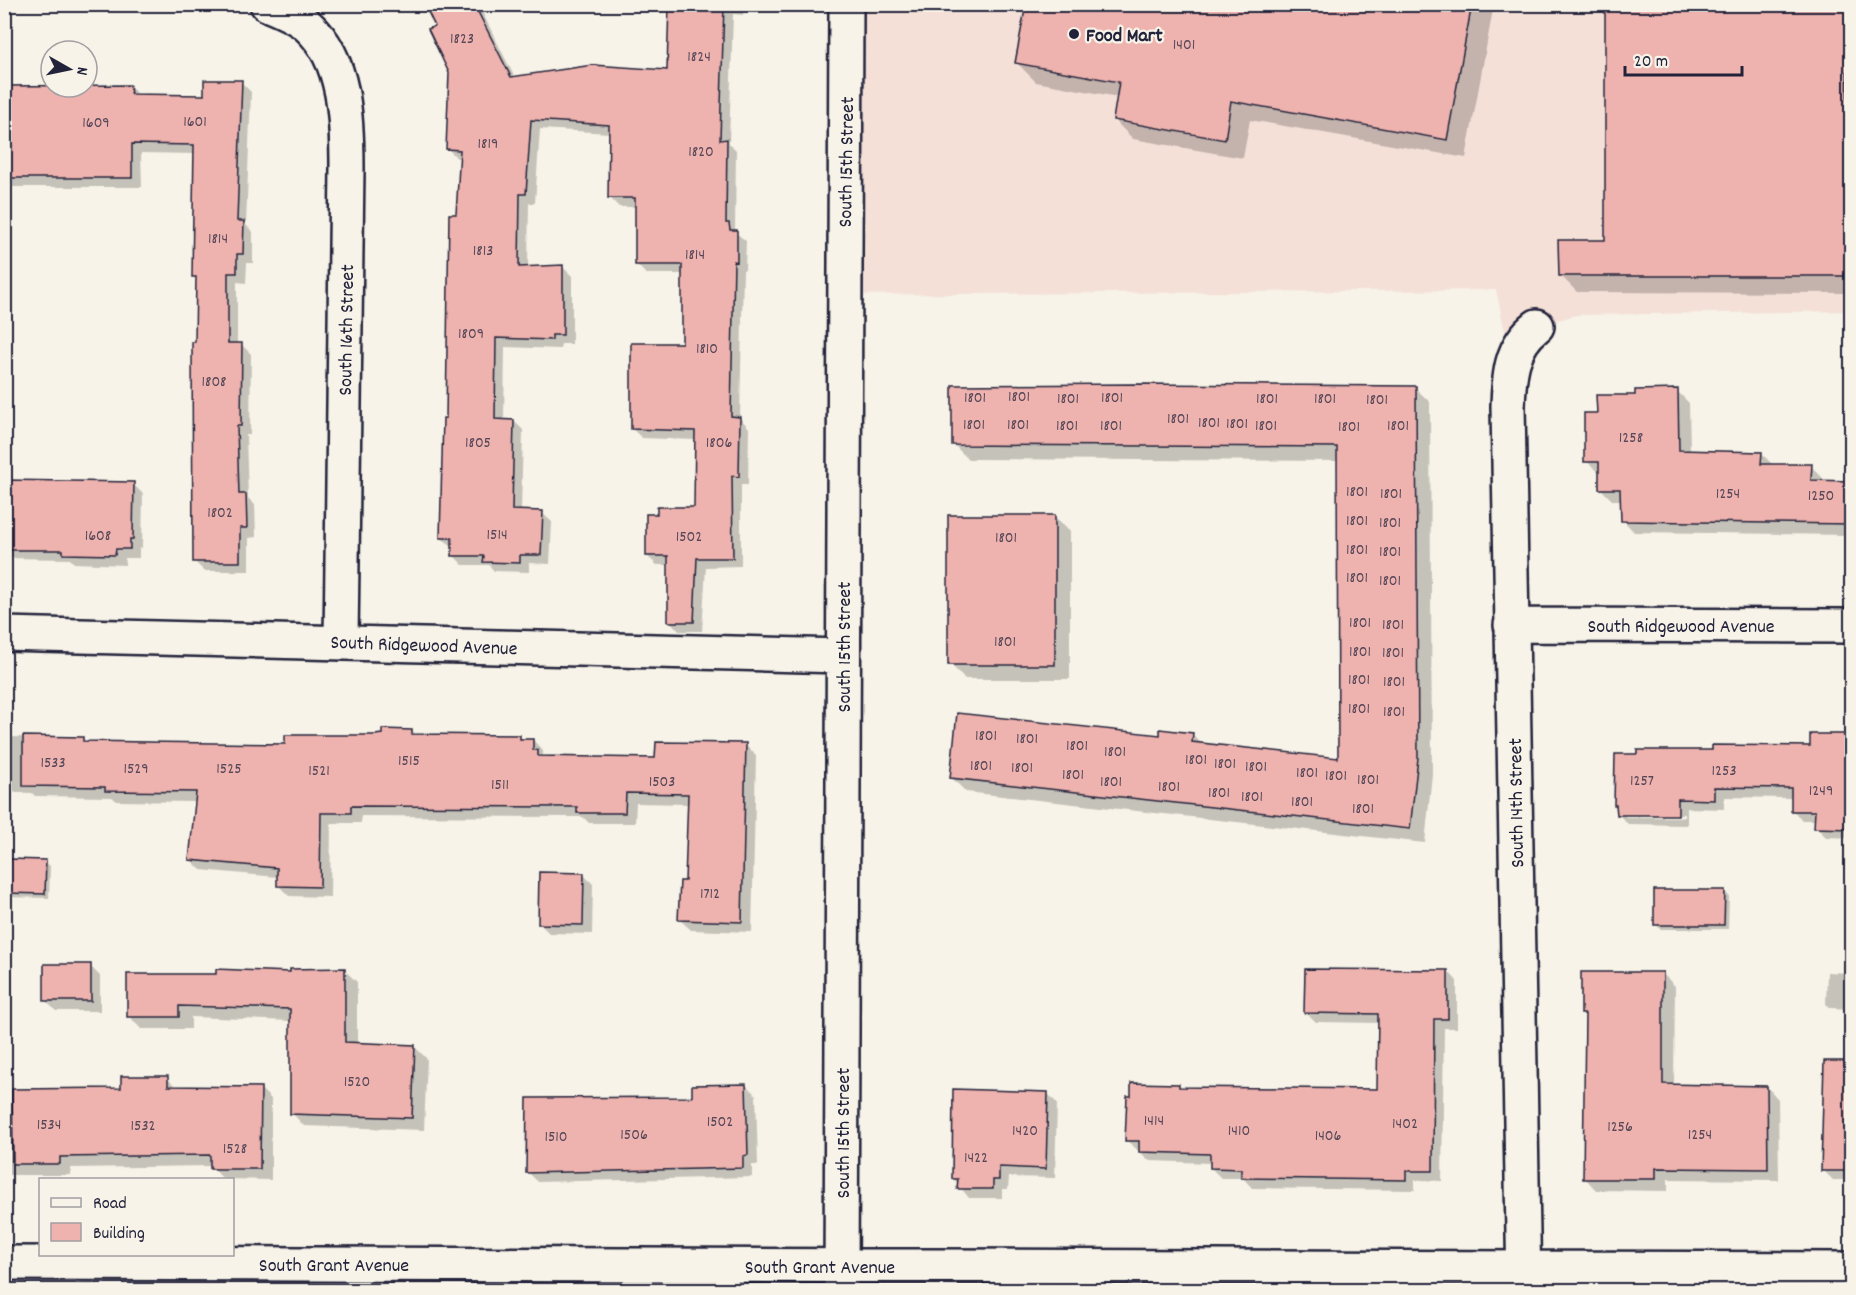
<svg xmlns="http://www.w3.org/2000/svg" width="1856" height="1295" font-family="Dekko,sans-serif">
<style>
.built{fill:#f4e0d7}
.shadow{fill:#0003;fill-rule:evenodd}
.building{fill:#eeb3ae;stroke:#22223b;stroke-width:1.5}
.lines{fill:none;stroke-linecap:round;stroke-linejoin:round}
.minor-casing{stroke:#22223b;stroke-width:38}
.minor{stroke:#f7f3e8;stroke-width:33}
.poi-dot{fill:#22223b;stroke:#f7f3e8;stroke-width:2}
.labels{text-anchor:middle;stroke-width:4.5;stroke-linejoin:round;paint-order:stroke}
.number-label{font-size:16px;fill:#554658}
.poi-label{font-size:20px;font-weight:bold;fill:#22223b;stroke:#f7f3e8;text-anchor:start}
.street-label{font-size:20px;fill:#22223b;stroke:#f7f3e8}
</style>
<rect width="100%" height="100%" fill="#f7f3e8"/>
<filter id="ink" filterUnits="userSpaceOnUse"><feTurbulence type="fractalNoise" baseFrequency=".0167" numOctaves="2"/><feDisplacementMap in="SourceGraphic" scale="12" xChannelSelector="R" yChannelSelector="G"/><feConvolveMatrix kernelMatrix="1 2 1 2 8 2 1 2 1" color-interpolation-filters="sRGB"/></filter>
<g filter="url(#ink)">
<path class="built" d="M846 5H1851V311L1576 315 1537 326 1512 364 1496 290 844 295Z"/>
<path class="shadow" d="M426 4H478L515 78 669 72 671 12 663 4H744L743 15 733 14 729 143 736 150 735 232 746 241 745 270H743L740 418 749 428 748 485H741V566L706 567 702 631H679L670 621V565H657L647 556 659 515 695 509 696 440 642 438 632 429 684 345V274H646L636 264V207H619L609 197 610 133 540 129 535 203H529L528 268 563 267 572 276V344H561L560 349 505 347 504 421H514L523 430 521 512 542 513 552 522 550 564 529 563V572L494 571 489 565H463L453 555 454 547 441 538 461 158H457L447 148 451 73 437 27Z
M1027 4H1494L1466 158 1250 120 1243 158 1133 139 1114 120 1118 97 1036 82 1017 63Z
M1606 4H1852V293L1577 292 1560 275 1607 242Z
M241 82 251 92 246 225 253 232V263H247L246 283 237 282V344H241L251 354 250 435H246L248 498 255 505 256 537 249 538V571H204L195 562 196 154 141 153 142 187H7L4 184V88L130 86 139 96 205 97Z
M1415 388 1430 402 1432 774 1425 843 966 792 951 777 1161 737 1192 734 1203 745 1340 760 1339 461 968 459 953 444Z
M1677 391 1689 403 1690 452 1761 453 1773 465 1811 466 1823 478V481L1852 482V535L1634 532 1623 520 1622 500H1612L1600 488V473L1586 461 1598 415 1637 396Z
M4 482 133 484 143 494 142 548H139V558H125V565L74 563 70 559 4 558Z
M1055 517 1070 531V679H965L950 664Z
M412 731 416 735 519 737 523 740H533L543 751V758L657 760 745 745 756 755 752 932 691 930 680 920 686 883 689 804 636 803 635 823H589L583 817 361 816V823H331L330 897 289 896 278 885V877L201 870 190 859 196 802 117 801 112 797 35 796 32 793 4 792V737L82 738 86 742 286 745Z
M1812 736H1852V838L1826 837 1816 827V820H1802L1792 810V798L1724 797V809L1687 808V825L1628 824 1618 814 1615 805 1714 751 1812 748ZM1623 814H1685V817H1626Z
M4 862H45L50 866 49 898 4 897Z
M583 874 593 884 592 934 549 933 539 923Z
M1724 891 1729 896 1728 929H1660L1656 924Z
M90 966 100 976V1011H56L46 1001Z
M344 970 357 982V1044L414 1046 427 1059 424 1130 304 1126 292 1113V1021L191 1017V1029H141L129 1016Z
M1448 971 1457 981V1028H1444L1442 1181 1415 1180V1190L1252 1188 1243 1178H1221L1211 1168V1163L1150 1161 1126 1140 1179 1086 1181 1088 1379 1090 1380 1023 1316 1022 1306 1012Z
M1827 972 1852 973V1009L1831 1008 1826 1004Z
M1663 974 1675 986 1674 1086 1767 1087 1778 1099 1779 1180 1668 1179V1191L1596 1190 1585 1178 1586 1017 1583 1013Z
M167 1078 177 1088H260L271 1099V1180L223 1179 211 1166 70 1168 71 1175H4V1091L122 1090Z
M746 1085 756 1095 758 1165H752V1177L538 1182 528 1172 694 1099Z
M1047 1093 1057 1103 1055 1178 1009 1177 1008 1189H1002V1198H969L953 1178Z
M1824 1102 1852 1103V1180H1833L1823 1170Z"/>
<path class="building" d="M424 4H474L511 77 593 65 667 70 669 4H724L720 140 727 139 726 223H729L730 230H737V262L734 261 731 416 740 417 739 477 732 476 733 558H697L694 622H668V556H646V514H657V507H694L695 431 631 429V343H682V265H635V198H608L609 125 531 120 526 194H520L519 267 563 265V335H552V340L496 338 495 419 514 420 512 510 543 511 541 555H520V563L483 562 484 556H452V538H440L443 418H446L449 214H456L460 150 446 149 449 73 428 29 435 26Z
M1026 4H1472L1447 140 1231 101 1225 140 1113 120 1119 82 1015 63Z
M1605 4H1847L1848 241H1851V276H1559L1558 240H1605Z
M204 80H242L237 221H244L243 254H237V273H228V343H242L241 426H237L239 494H246L247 528H240V562H193L192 342H195L196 277H192L194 145 132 144V178H4V86L130 85 131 94 204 95Z
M1138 384 1416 386 1418 758 1410 829 950 778 957 713 1160 735V729L1193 733 1192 742 1338 758 1337 447 952 445V385Z
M1678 389 1679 450 1762 452 1761 464H1812L1811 480 1851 481V524L1621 521 1620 489H1599V462H1584V413H1597L1596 395H1635V390Z
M4 480 134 482 133 539H130V549H116L115 555 63 554V550H4Z
M948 515H1055V665H948Z
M382 729 412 730V734L520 735V739H533V750H538V756L655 758 656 742 746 743 742 922 678 920 680 881H685L688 794 626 793 625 813H577V807L351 806V813H321L320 887 277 886V868L189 860 196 792 105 791V787L23 786V736L83 737V741L285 744V735H375L382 734Z
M1810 734H1851V829L1814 828 1815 811H1791V788L1714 787V800L1678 799V815H1617L1616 805H1614L1615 754H1637V750H1712V745L1810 746Z
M8 859 46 860 45 894 6 893Z
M539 872 584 873 583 925 538 924Z
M1654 890H1725L1724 925H1654Z
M44 964H91V1001H44Z
M345 968V1042L415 1045 412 1118 290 1114V1009L179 1006V1017H127V974H216V969L290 972V969Z
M1305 969 1448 970V1019H1434L1433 1171H1406V1180L1241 1178V1169L1210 1168V1154L1139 1152V1141H1125L1127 1096H1131V1083L1179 1084V1087L1377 1089 1378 1014 1304 1013Z
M1581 972H1663V1084L1767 1086 1768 1169 1656 1168V1179H1583L1585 1014H1581Z
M1824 1061H1851V1171H1821Z
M121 1076H168V1086L261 1087 260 1169H210V1155L60 1157V1164H13L12 1089 121 1088Z
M746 1084 748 1155 743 1156V1168L526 1173 527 1098 692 1097V1085Z
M953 1089 1048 1092 1046 1169 999 1167V1180H993V1189H957L958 1179H952Z"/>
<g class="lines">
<defs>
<path id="minor" d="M267 4C281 10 297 16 308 26 346 60 347 122 347 168L341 641
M1511 625 1852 626
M4 634 843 656
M4 1263 1852 1269
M1524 1289 1508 406C1509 375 1511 346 1537 326
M841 1290 846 4"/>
</defs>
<use href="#minor" class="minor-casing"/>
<use href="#minor" class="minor"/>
</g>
</g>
<circle class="poi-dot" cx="1074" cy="34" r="6"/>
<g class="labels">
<g class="number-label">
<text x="462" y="43">1823</text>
<text x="1184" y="49">1401</text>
<text x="699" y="61">1824</text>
<text x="195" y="126">1601</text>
<text x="96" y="127">1609</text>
<text x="488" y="148">1819</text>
<text x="701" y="156">1820</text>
<text x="218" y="243">1814</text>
<text x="483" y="255">1813</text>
<text x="695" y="259">1814</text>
<text x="471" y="338">1809</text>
<text x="707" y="353">1810</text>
<text x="214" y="386">1808</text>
<text x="1019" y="401">1801</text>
<text x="975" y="402">1801</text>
<text x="1112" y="402">1801</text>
<text x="1068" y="403">1801</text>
<text x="1267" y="403">1801</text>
<text x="1325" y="403">1801</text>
<text x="1377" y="404">1801</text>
<text x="1178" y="423">1801</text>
<text x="1209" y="427">1801</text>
<text x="1237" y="428">1801</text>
<text x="974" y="429">1801</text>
<text x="1018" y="429">1801</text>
<text x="1067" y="430">1801</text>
<text x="1111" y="430">1801</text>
<text x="1266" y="430">1801</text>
<text x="1398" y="430">1801</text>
<text x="1349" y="431">1801</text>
<text x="1631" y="442">1258</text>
<text x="478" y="447">1805</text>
<text x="719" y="447">1806</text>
<text x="1357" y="496">1801</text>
<text x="1391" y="498">1801</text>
<text x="1728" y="498">1254</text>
<text x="1821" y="500">1250</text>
<text x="220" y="517">1802</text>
<text x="1357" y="525">1801</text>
<text x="1390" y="527">1801</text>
<text x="497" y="539">1514</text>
<text x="98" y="540">1608</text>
<text x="689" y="541">1502</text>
<text x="1006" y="542">1801</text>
<text x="1357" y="554">1801</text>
<text x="1390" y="556">1801</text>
<text x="1357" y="582">1801</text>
<text x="1390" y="585">1801</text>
<text x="1360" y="627">1801</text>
<text x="1393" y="629">1801</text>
<text x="1005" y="646">1801</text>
<text x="1360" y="656">1801</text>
<text x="1393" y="657">1801</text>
<text x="1359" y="684">1801</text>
<text x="1394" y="686">1801</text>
<text x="1359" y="713">1801</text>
<text x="1394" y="716">1801</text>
<text x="986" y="740">1801</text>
<text x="1027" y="743">1801</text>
<text x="1077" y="750">1801</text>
<text x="1115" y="756">1801</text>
<text x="1196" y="764">1801</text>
<text x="409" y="765">1515</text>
<text x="53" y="767">1533</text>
<text x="1225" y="768">1801</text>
<text x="981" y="770">1801</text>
<text x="1256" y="771">1801</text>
<text x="1022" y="772">1801</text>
<text x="136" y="773">1529</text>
<text x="229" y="773">1525</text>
<text x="319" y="775">1521</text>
<text x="1724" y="775">1253</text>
<text x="1307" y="777">1801</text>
<text x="1073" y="779">1801</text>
<text x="1336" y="780">1801</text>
<text x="1368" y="784">1801</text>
<text x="1642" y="785">1257</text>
<text x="662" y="786">1503</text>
<text x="1111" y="786">1801</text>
<text x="500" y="789">1511</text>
<text x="1169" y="791">1801</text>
<text x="1821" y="795">1249</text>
<text x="1219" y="797">1801</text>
<text x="1252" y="801">1801</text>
<text x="1302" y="806">1801</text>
<text x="1363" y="813">1801</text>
<text x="710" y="898">1712</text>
<text x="357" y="1086">1520</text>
<text x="1154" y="1125">1414</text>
<text x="720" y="1126">1502</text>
<text x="1405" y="1128">1402</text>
<text x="49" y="1129">1534</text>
<text x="143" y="1130">1532</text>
<text x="1620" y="1131">1256</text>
<text x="1025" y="1135">1420</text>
<text x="1239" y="1135">1410</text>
<text x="634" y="1139">1506</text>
<text x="1700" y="1139">1254</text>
<text x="1328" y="1140">1406</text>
<text x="556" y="1141">1510</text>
<text x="235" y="1153">1528</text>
<text x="976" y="1162">1422</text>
</g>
<g class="poi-label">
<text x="1086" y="41">Food Mart</text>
</g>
<g class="street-label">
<text transform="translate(845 162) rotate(-89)" y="7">South 15th Street</text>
<text transform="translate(345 330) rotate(-89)" y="7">South 16th Street</text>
<text x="1681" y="632">South Ridgewood Avenue</text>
<text transform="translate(424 644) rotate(2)" y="7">South Ridgewood Avenue</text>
<text transform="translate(843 647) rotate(-90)" y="7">South 15th Street</text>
<text transform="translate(1515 803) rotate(-91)" y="7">South 14th Street</text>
<text transform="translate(842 1133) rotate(-90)" y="7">South 15th Street</text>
<text x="334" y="1271">South Grant Avenue</text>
<text x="820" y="1273">South Grant Avenue</text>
</g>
</g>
<rect width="1856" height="1295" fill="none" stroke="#f7f3e8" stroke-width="24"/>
<rect x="12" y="12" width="1832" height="1271" fill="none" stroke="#22223b" stroke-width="2" filter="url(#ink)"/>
<rect x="39" y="1178" width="195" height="78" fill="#f7f3e8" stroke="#a29fa3" stroke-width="1.5"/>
<rect x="51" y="1198" width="30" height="9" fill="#f7f3e8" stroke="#a29fa3" stroke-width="1.5"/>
<text x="93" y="1208" font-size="18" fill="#22223b">Road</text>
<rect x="51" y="1223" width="30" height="18" fill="#eeb3ae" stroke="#a29fa3" stroke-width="1.5"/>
<text x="93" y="1238" font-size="18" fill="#22223b">Building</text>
<g transform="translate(69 69) rotate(99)"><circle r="28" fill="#f7f3e8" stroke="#a29fa3" stroke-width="1.5"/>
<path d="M0-4.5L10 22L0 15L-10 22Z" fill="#22223b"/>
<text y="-9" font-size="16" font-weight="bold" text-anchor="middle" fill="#22223b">N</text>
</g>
<path d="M1625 66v9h117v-9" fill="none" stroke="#22223b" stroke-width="3"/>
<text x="1634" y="66" font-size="18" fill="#22223b" stroke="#f7f3e8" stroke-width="4.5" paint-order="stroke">20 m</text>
</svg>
